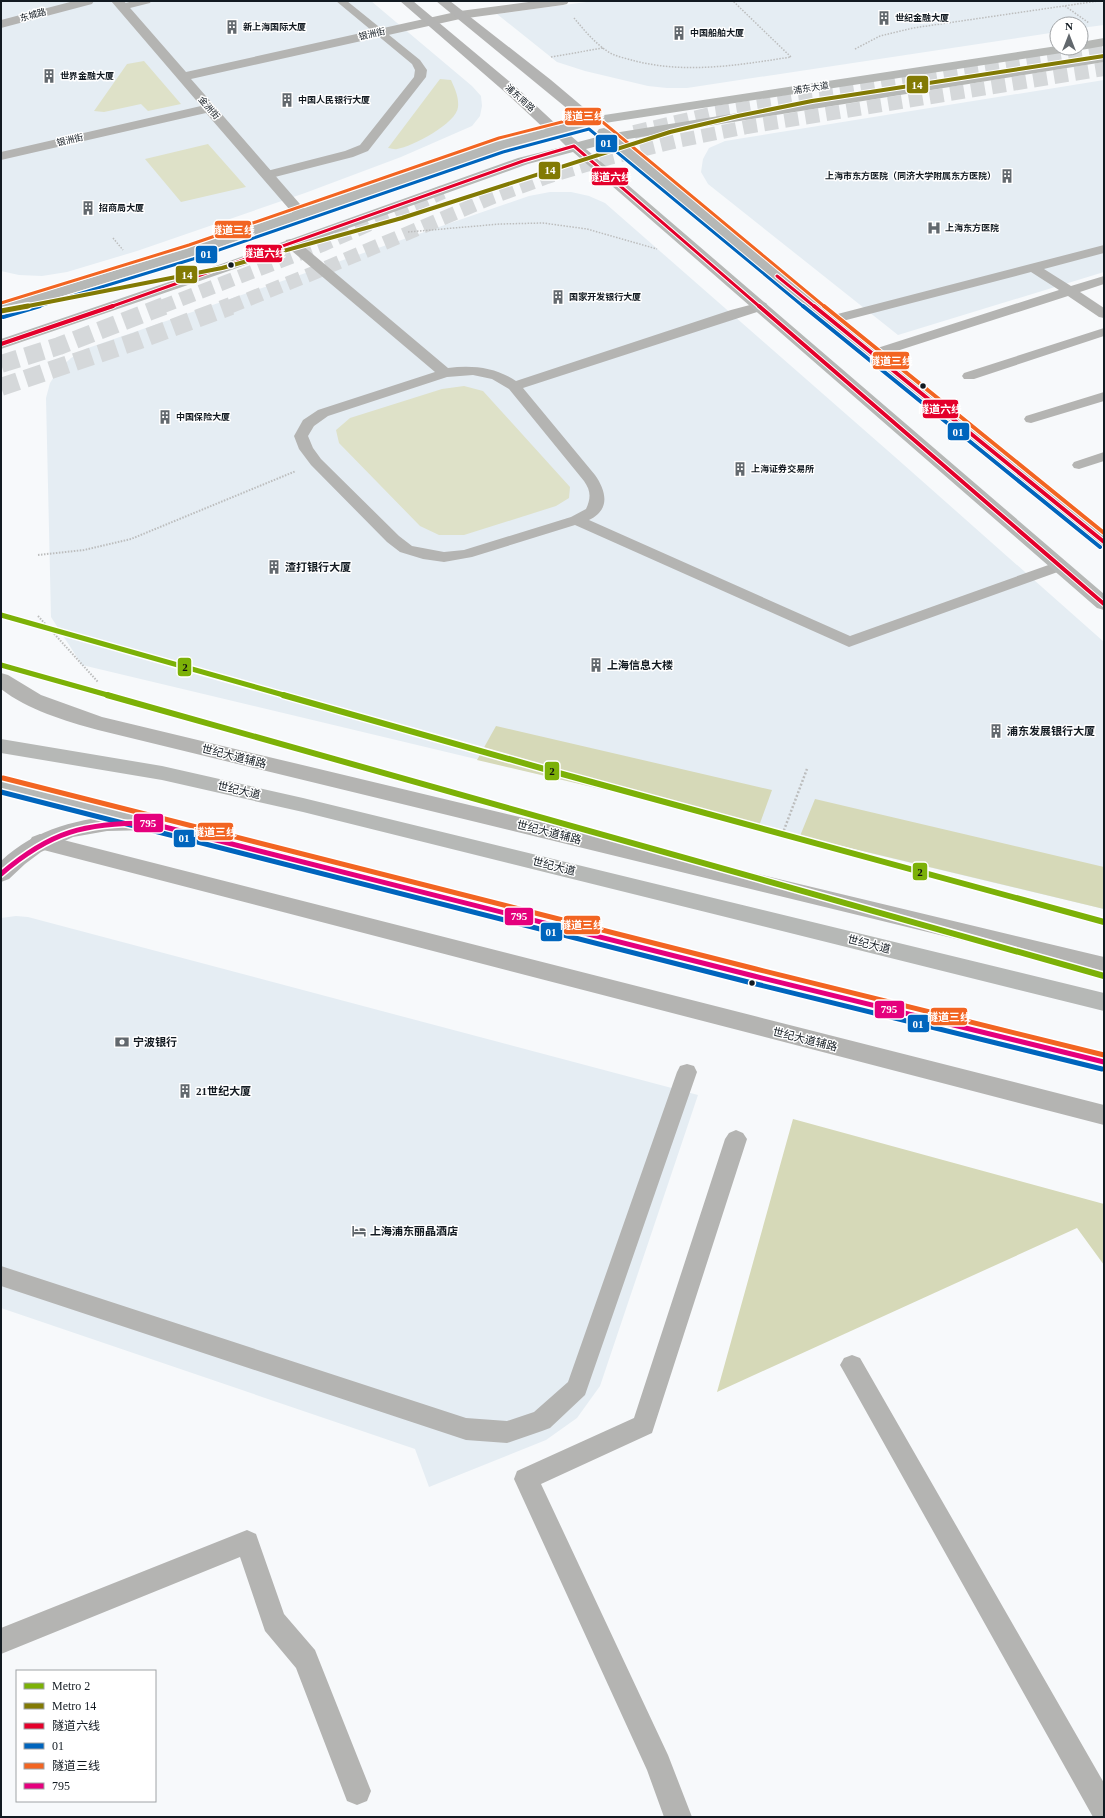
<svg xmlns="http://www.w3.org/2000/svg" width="1105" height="1818" font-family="'Times New Roman','Noto Sans SC',serif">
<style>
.built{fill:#e5edf3}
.green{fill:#dee1c8}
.forest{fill:#d6d9b8}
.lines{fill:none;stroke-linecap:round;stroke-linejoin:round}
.primary-tunnel-far1{stroke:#d5d8da;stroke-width:14;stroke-dasharray:14 7;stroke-linecap:butt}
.primary-tunnel{stroke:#d5d8da;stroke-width:18;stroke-dasharray:18 8;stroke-linecap:butt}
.path-far2{stroke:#bcbdbd;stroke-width:1.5;stroke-dasharray:1.5 1.5;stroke-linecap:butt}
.path-far1{stroke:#bcbdbd;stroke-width:2;stroke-dasharray:1.5 1.5;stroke-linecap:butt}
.path{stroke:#bcbdbd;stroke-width:2.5;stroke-dasharray:2 2;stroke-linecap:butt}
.lane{fill:#b4b4b2;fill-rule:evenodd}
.street{fill:#b4b4b2;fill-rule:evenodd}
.secondary{fill:#b3b3b2;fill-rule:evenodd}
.primary{fill:#b6b8b6;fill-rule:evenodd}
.bus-1-far1-casing{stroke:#fff;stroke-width:5}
.bus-1-casing{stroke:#fff;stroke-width:6}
.bus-2-far2-casing{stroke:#fff;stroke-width:5}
.bus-2-far1-casing{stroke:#fff;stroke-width:6}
.bus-2-casing{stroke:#fff;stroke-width:8}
.bus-3-far2-casing{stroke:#fff;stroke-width:5}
.bus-3-far1-casing{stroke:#fff;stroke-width:6}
.bus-3-casing{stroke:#fff;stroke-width:8}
.bus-4-casing{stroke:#fff;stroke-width:8}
.bus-1-far1{stroke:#e4002b;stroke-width:3}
.bus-1{stroke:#e4002b;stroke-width:4}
.bus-2-far2{stroke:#0065bd;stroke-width:3}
.bus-2-far1{stroke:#0065bd;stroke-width:4}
.bus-2{stroke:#0065bd;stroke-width:5}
.bus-3-far2{stroke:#f26522;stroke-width:3}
.bus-3-far1{stroke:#f26522;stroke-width:4}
.bus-3{stroke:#f26522;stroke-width:5}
.bus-4{stroke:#e5007d;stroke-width:5}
.metro-1-far1-casing{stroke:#fff;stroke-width:8}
.metro-1-casing{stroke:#fff;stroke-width:9}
.metro-2-far1-casing{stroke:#fff;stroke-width:6}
.metro-2-casing{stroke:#fff;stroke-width:8}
.metro-1-far1{stroke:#7cb107;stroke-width:5}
.metro-1{stroke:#7cb107;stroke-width:6}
.metro-2-far1{stroke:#827a04;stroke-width:4}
.metro-2{stroke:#827a04;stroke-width:5}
.bus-dot{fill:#121a21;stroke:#fff;stroke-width:1.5}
.labels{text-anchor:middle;stroke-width:3;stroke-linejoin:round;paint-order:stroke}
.far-street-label{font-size:9px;fill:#121a21;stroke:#fff}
.far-poi-label{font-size:9px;font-weight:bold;fill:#121a21;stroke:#fff;text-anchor:start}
.poi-label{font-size:11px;font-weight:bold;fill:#121a21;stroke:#fff;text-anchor:start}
.street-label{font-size:11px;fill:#121a21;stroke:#fff}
.line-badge{stroke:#fff;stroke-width:1.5}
.badge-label{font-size:11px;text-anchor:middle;font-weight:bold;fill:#fff}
.pale-badge-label{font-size:11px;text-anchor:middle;font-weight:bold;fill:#111}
</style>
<rect width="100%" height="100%" fill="#f7f9fb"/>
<path class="built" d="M1 1H371L472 86 481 96 482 106 480 116 472 126 401 157 305 193 137 251 67 272 42 276 19 275 1 271Z
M594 1H1100L1104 4V25L1081 28V24H1057V32L687 88H667L648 86 585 71 557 62 497 14Z
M1104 80V272L898 335 708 184 701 172 703 159 709 148 725 141Z
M550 192H571L589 196 605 203 895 457 1104 642V909L82 665 51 617 46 398 50 383 59 369 71 358 85 349 529 196Z
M16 916 28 917 698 1095 600 1386 577 1418 546 1440 429 1487 415 1449 1 1308V918Z"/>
<path class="green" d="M144 61 181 104 148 111 141 104 104 112 94 111 127 64Z
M440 79 451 80C455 89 459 97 458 107 457 123 412 147 397 149 395 150 391 148 388 148Z
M208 144 246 187 181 202 145 159Z
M464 386 483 391 570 487 569 498 556 506 464 535H439L420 526 339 443 336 430 350 418 442 389Z"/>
<path class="forest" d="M496 726 772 790 759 826 477 760Z
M815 799 1104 867V909L800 836Z
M793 1119 1104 1204V1265L1077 1228 717 1392Z"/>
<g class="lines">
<path class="primary-tunnel-far1" d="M634 132 715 113 1104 52
M161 307 322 245 443 192
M229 307 316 272 493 197 547 177 609 158 677 141 747 127 1104 69"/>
<path class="primary-tunnel" d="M1 364 59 346 164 306
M1 387 137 341 231 306"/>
<path class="path-far2" d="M1065 6 1089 23
M574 18C585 31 596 45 612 54 619 57 628 59 635 61 687 74 739 65 791 57L733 1
M855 49 880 36 913 28 1098 1
M551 57 603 48
M408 232 500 224 543 223 587 229 657 249
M113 238 123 250"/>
<path class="path-far1" d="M38 555 84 550 131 539 296 471
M38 616 98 682"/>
<path class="path" d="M781 838 807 769"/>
<path class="lane" d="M133 1H151L150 3 122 10 117 7 118 5Z
M336 1H347L420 60 427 70 426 77 368 151 353 157 271 178H263L261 175 263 172 345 151 360 145 414 77 415 70 412 64Z
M291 239 296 240 448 368C472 365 495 367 516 381L731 310 761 302 766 303 768 306 766 309 523 388 595 475C607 492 610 510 589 520L850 636 1054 563 1060 561 1066 563 1068 566 1066 569 849 647 575 525 472 557 444 562 423 559 400 552 387 542 311 465 299 449 294 436 303 420 318 410 435 372 286 246 285 243 286 240ZM473 375 492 379 509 389 584 481C591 491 591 498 586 509L571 517 464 550 444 552 412 546 399 536 321 459 313 448 308 436 314 426 328 416 447 377Z
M1104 245V253L1044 269 1071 286 1104 276V284L1080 292 1104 308V318L1099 317 1068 296 878 357H868L866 354 868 351 1059 290 1031 272 831 324 826 323 824 320 826 317Z
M1104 328V336L974 379H964L962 376 964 373Z
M1104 392V401L1031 423 1026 422 1024 419 1026 416Z
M1104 452V461L1079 469 1074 468 1072 465 1074 462Z
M687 1064 694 1066 697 1072 585 1395 550 1428 542 1431 507 1443 466 1440 1 1286V1266L466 1418 507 1421 534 1412 568 1382 677 1072 680 1066Z
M736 1130 743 1133 747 1139 652 1433 541 1484 668 1755 692 1817H664L647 1770 514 1479 517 1471 634 1418 725 1139 729 1133Z
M852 1355 860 1358 1104 1783V1817H1093L844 1372 840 1365 844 1358Z
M247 1530 256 1534 284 1614 315 1650 371 1791 367 1801 357 1805 347 1801 296 1668 265 1631 240 1557 1 1654V1628Z"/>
<path class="street" d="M74 1H94L92 4 1 28V20Z
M111 1H124L186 72 460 11 536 1H569L567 4 563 5 460 19 191 79 306 211 308 214 306 217 301 218 296 217 206 113 1 160V152L201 106Z
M1 673 8 675 41 695 102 717 1104 957V975L98 730C65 721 28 710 1 689Z
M40 834 1104 1105V1125L32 847 29 842 32 837Z"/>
<path class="secondary" d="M400 1H413L516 87 559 127 561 130 559 133H549L506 93Z
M436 1H450L551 80 596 118 598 121 596 124H586Z
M127 815 149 816 156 818 160 823 156 828 149 830 107 831 73 837 41 852 25 864 9 879 1 882V861C36 828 80 818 127 815Z"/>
<path class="primary" d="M1104 38V46L1081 50 1076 48H1081V42Z
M1057 46V48H1074L1072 51 1068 52 592 125 506 148 196 255 1 315V305L186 249 496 142 591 117Z
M1104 54V62L622 140 794 283 1104 533V547L1098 546 784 289 609 143 586 149 1104 594V610L1097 608 573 152 528 164 220 274 1 349V339L210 268 518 158 566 146 559 139 561 136H571L578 142 601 136 597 132 599 129 604 128 614 133Z
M1 739 162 766 303 798 1104 993V1011L303 812 162 780 1 753Z
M1 778 754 967 1104 1053V1071L754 985 1 792Z"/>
<defs>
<path id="bus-1-far1" d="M777 276 815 307
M110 307 523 161 574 146 760 307"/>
<path id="bus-1" d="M759 306 1104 604
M814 306 1104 542
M1 344 113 306"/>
<path id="bus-2-far2" d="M36 307 193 259 503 152 589 129 804 307"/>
<path id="bus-2-far1" d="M803 306 1100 547
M3 317 40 306"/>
<path id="bus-2" d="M1 792 752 983 1102 1069"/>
<path id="bus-3-far2" d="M1 303 189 245 499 138 593 114 825 307"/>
<path id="bus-3-far1" d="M824 306 1104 533"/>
<path id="bus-3" d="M3 778 756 969 1104 1055"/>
<path id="bus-4" d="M1 874C51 831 85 823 149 823L754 976 1104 1062"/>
</defs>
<use href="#bus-1-far1" class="bus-1-far1-casing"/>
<use href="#bus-1" class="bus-1-casing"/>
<use href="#bus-2-far2" class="bus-2-far2-casing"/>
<use href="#bus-2-far1" class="bus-2-far1-casing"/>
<use href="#bus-2" class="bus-2-casing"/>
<use href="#bus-3-far2" class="bus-3-far2-casing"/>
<use href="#bus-3-far1" class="bus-3-far1-casing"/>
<use href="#bus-3" class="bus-3-casing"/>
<use href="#bus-4" class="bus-4-casing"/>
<use href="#bus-1-far1" class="bus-1-far1"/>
<use href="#bus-1" class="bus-1"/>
<use href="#bus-2-far2" class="bus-2-far2"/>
<use href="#bus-2-far1" class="bus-2-far1"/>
<use href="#bus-2" class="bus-2"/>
<use href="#bus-3-far2" class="bus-3-far2"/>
<use href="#bus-3-far1" class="bus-3-far1"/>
<use href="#bus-3" class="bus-3"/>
<use href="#bus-4" class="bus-4"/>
<defs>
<path id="metro-1-far1" d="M1 615 287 696
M1 665 111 696"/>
<path id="metro-1" d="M107 695 1104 976
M283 695 555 772 1104 922"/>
<path id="metro-2-far1" d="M23 307 222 268 402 218 670 132 738 116 812 101 1104 56"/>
<path id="metro-2" d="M1 311 28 306"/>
</defs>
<use href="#metro-1-far1" class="metro-1-far1-casing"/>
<use href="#metro-1" class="metro-1-casing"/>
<use href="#metro-2-far1" class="metro-2-far1-casing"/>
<use href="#metro-2" class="metro-2-casing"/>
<use href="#metro-1-far1" class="metro-1-far1"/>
<use href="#metro-1" class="metro-1"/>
<use href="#metro-2-far1" class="metro-2-far1"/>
<use href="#metro-2" class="metro-2"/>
</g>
<defs>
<symbol id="building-bare" viewBox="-9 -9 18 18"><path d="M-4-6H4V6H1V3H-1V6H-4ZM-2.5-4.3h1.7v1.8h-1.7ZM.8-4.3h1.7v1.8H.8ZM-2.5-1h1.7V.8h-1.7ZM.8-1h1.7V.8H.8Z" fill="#62686d" stroke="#fff" stroke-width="2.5" paint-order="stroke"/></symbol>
<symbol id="hospital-bare" viewBox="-9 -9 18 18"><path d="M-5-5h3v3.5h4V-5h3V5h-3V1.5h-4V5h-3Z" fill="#62686d" stroke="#fff" stroke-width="2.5" paint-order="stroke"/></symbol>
<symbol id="bank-bare" viewBox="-9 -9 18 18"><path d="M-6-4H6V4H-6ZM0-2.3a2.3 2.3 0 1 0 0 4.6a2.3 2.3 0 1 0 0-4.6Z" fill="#62686d" stroke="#fff" stroke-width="2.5" paint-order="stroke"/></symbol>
<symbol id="hotel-bare" viewBox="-9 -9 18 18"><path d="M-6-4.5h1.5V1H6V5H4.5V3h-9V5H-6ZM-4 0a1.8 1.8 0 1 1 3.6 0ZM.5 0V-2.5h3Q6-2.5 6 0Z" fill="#62686d" stroke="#fff" stroke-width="2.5" paint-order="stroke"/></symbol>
</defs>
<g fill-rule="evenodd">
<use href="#building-bare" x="874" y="8" width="20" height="20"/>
<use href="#building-bare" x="222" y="17" width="20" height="20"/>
<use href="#building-bare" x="669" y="23" width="20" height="20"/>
<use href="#building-bare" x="39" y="66" width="20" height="20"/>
<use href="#building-bare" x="277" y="90" width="20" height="20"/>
<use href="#building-bare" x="997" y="166" width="20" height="20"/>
<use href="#building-bare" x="78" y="198" width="20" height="20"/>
<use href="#hospital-bare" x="924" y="218" width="20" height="20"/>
<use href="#building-bare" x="548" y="287" width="20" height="20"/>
<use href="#building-bare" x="155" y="407" width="20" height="20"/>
<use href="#building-bare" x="730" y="459" width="20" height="20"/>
<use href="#building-bare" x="264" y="557" width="20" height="20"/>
<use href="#building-bare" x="586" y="655" width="20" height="20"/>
<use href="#building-bare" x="986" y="721" width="20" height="20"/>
<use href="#bank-bare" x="112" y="1032" width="20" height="20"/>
<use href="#building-bare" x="175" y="1081" width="20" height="20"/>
<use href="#hotel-bare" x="349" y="1221" width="20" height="20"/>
</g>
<g class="bus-dot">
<circle cx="231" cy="265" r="3.5"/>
<circle cx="923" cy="386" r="3.5"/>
<circle cx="752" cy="983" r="3.5"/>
</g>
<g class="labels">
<g class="far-street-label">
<text transform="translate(33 15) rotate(-15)" y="3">东城路</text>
<text transform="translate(372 34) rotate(-13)" y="3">银洲街</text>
<text transform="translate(811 88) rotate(-9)" y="3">浦东大道</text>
<text transform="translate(520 98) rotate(42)" y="3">浦东南路</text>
<text transform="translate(209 108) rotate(49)" y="3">金洲街</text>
<text transform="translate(70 140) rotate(-13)" y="3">银洲街</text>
</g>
<g class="far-poi-label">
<text x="895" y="21">世纪金融大厦</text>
<text x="243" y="30">新上海国际大厦</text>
<text x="690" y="36">中国船舶大厦</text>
<text x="60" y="79">世界金融大厦</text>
<text x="298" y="103">中国人民银行大厦</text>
<text x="996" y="179" text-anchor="end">上海市东方医院（同济大学附属东方医院）</text>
<text x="99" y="211">招商局大厦</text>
<text x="945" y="231">上海东方医院</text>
<text x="569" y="300">国家开发银行大厦</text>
<text x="176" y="420">中国保险大厦</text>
<text x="751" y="472">上海证券交易所</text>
</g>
<g class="poi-label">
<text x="285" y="571">渣打银行大厦</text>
<text x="607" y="669">上海信息大楼</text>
<text x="1007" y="735">浦东发展银行大厦</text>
<text x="133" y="1046">宁波银行</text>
<text x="196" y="1095">21世纪大厦</text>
<text x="370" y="1235">上海浦东丽晶酒店</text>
</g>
<g class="street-label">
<text transform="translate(234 756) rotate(14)" y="4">世纪大道辅路</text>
<text transform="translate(239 790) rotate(13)" y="4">世纪大道</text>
<text transform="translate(549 832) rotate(14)" y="4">世纪大道辅路</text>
<text transform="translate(554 866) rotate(14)" y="4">世纪大道</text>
<text transform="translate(869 944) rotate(14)" y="4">世纪大道</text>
<text transform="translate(805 1039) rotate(14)" y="4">世纪大道辅路</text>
</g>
</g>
<g class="line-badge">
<rect x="906" y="75" width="23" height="19" rx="4" fill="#827a04"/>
<rect x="564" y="107" width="38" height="19" rx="4" fill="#f26522"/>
<rect x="595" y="134" width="23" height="19" rx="4" fill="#0065bd"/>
<rect x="538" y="161" width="23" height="19" rx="4" fill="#827a04"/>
<rect x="591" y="167" width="38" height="19" rx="4" fill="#e4002b"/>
<rect x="214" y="220" width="38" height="19" rx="4" fill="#f26522"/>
<rect x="245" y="244" width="38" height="19" rx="4" fill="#e4002b"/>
<rect x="195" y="245" width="23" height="19" rx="4" fill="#0065bd"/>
<rect x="175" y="265" width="23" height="19" rx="4" fill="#827a04"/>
<rect x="872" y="351" width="38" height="19" rx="4" fill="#f26522"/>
<rect x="922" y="399" width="37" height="20" rx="4" fill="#e4002b"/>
<rect x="947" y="422" width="23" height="19" rx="4" fill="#0065bd"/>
<rect x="177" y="657" width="15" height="20" rx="4" fill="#7cb107"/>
<rect x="544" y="761" width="16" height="20" rx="4" fill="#7cb107"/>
<rect x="133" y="813" width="31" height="20" rx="4" fill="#e5007d"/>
<rect x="197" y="822" width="37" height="19" rx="4" fill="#f26522"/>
<rect x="173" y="829" width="23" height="19" rx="4" fill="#0065bd"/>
<rect x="912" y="862" width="16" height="19" rx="4" fill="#7cb107"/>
<rect x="504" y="907" width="30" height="19" rx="4" fill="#e5007d"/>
<rect x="563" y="915" width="38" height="20" rx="4" fill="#f26522"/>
<rect x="540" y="922" width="23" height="20" rx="4" fill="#0065bd"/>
<rect x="874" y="1000" width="31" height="19" rx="4" fill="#e5007d"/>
<rect x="930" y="1007" width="38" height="19" rx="4" fill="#f26522"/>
<rect x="907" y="1014" width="23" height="19" rx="4" fill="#0065bd"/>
</g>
<g class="badge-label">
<text x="917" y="89">14</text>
<text x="583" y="120">隧道三线</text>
<text x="606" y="147">01</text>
<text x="550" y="174">14</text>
<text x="610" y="181">隧道六线</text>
<text x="233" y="234">隧道三线</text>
<text x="264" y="257">隧道六线</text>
<text x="206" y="258">01</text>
<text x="187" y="279">14</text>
<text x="891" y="365">隧道三线</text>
<text x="940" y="413">隧道六线</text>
<text x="958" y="436">01</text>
<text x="148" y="827">795</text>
<text x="215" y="836">隧道三线</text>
<text x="184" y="842">01</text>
<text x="519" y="920">795</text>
<text x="582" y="929">隧道三线</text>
<text x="551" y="936">01</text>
<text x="889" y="1013">795</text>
<text x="949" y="1021">隧道三线</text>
<text x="918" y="1028">01</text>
</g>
<g class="pale-badge-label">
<text x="185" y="671">2</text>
<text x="552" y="775">2</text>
<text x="920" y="876">2</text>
</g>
<rect width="1105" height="1818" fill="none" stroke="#121a21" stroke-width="4"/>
<rect x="16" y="1670" width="140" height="132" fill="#ffffff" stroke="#a0a3a6"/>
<rect x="24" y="1683" width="20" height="6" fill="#7cb107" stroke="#a0a3a6"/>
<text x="52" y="1690" font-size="12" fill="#121a21">Metro 2</text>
<rect x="24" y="1703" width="20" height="6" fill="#827a04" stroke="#a0a3a6"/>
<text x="52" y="1710" font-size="12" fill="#121a21">Metro 14</text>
<rect x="24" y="1723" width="20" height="6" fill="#e4002b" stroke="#a0a3a6"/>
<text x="52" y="1730" font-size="12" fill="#121a21">隧道六线</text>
<rect x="24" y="1743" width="20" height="6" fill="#0065bd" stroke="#a0a3a6"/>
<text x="52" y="1750" font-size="12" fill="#121a21">01</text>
<rect x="24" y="1763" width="20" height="6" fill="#f26522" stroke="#a0a3a6"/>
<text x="52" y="1770" font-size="12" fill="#121a21">隧道三线</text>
<rect x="24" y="1783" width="20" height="6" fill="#e5007d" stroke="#a0a3a6"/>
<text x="52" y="1790" font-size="12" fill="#121a21">795</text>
<g transform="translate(1069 36)"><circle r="19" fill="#ffffff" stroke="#a0a3a6"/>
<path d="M0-3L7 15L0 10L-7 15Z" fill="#62686d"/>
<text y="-6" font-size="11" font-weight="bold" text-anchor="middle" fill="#121a21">N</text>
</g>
</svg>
